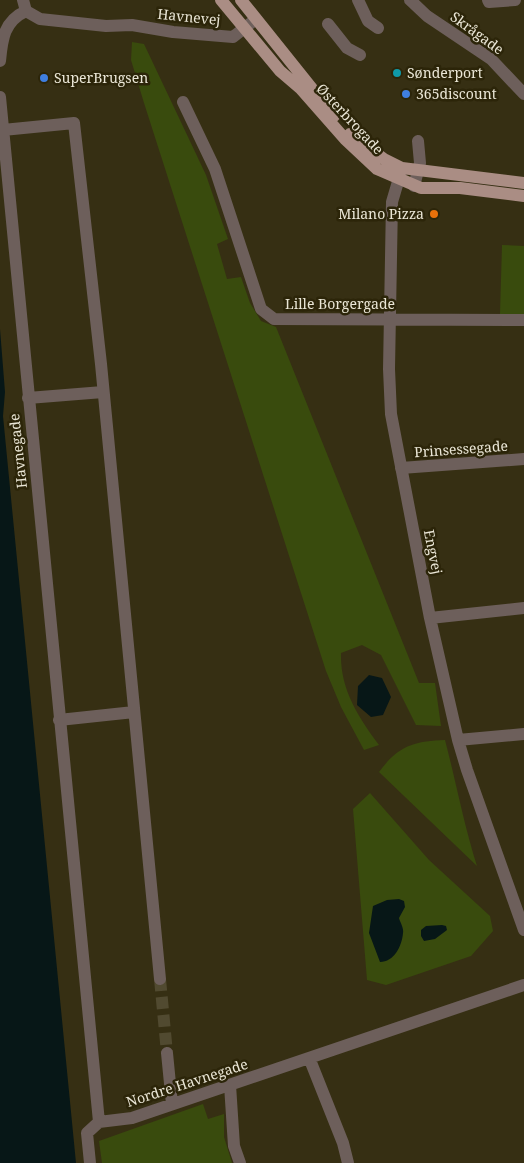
<svg xmlns="http://www.w3.org/2000/svg" width="524" height="1163" font-family="'Noto Serif',serif">
<style>
.green{fill:#394b0d}
.water{fill:#071717}
.lines{fill:none;stroke-linecap:round;stroke-linejoin:round}
.minor-tunnel{stroke:#514a30;stroke-width:12;stroke-dasharray:12 6;stroke-linecap:butt}
.minor{stroke:#6d5f5b;stroke-width:12}
.major{stroke:#aa8d84;stroke-width:12}
.culture-dot{fill:#0f9aa8;stroke:#2c2509;stroke-width:2}
.shop-dot{fill:#3f7fe0;stroke:#2c2509;stroke-width:2}
.food-dot{fill:#e8710a;stroke:#2c2509;stroke-width:2}
.labels{text-anchor:middle;stroke-width:5;stroke-linejoin:round;paint-order:stroke}
.street-label{font-size:14px;fill:#eae6d6;stroke:#2c2509}
.poi-label{font-size:14px;fill:#eae6d6;stroke:#2c2509;text-anchor:start}
</style>
<rect width="100%" height="100%" fill="#362f13"/>
<path class="green" d="M132 42 144 44 206 175 228 239 217 244 227 279 241 277 250 303 261 321 276 327 419 683H435L441 726 416 725 381 655 362 645 341 653C340 689 358 717 379 745L364 750 341 707 326 671 144 103 131 60Z
M502 245 524 246V314H500Z
M445 740C456 782 464 825 477 866L379 772C398 746 414 741 445 740Z
M370 793 429 860 490 916 493 931 471 956 386 985 367 980 353 809Z
M203 1104 208 1119 224 1114V1137L232 1163H102L99 1141Z"/>
<path class="water" d="M0 329 5 392 3 416 76 1163H0Z
M369 675 382 678 391 697 383 715 371 717 357 705 358 686Z
M399 899 404 901 405 907 399 918C400 922 404 928 403 933 402 946 394 962 380 962L369 933 373 906 387 900Z
M442 925 446 926 447 930 435 939 424 941 421 936V930L426 926Z"/>
<g class="lines">
<path class="minor-tunnel" d="M160 979 167 1053"/>
<path class="minor" d="M23 0 26 11 40 19 106 26 132 25 173 32 233 37 256 19
M358 0 368 21 378 28
M410 0 427 16 491 59 524 94
M488 0 489 2 515 0
M328 24 347 48 360 55
M0 61C2 39 4 21 26 11
M0 97 99 1122
M183 102 215 169 261 309 274 319 524 320
M3 130 74 123 101 364 160 979
M402 168 392 202 389 369 391 414 430 618 458 740 467 770 524 930
M414 186 420 163 418 141
M28 398 103 392
M401 468 524 459
M430 618 524 608
M59 720 134 712
M458 740 524 734
M167 1053 172 1104
M310 1060 343 1143 348 1163
M230 1085 234 1146 240 1163
M99 1122 132 1118 524 985
M90 1163 87 1133 99 1122"/>
<path class="major" d="M221 0 280 71 301 89 345 139 377 169 421 188H460L524 196
M241 0 334 116
M350 134 384 159 402 168 524 183"/>
</g>
<circle class="culture-dot" cx="397" cy="73" r="5"/>
<g class="shop-dot">
<circle cx="44" cy="78" r="5"/>
<circle cx="406" cy="94" r="5"/>
</g>
<circle class="food-dot" cx="434" cy="214" r="5"/>
<g class="labels">
<g class="street-label">
<text transform="translate(189 17) rotate(6)" y="5">Havnevej</text>
<text transform="translate(477 33) rotate(36)" y="5">Skrågade</text>
<text transform="translate(350 119) rotate(47)" y="5">Østerbrogade</text>
<text x="340" y="309">Lille Borgergade</text>
<text transform="translate(461 449) rotate(-4)" y="5">Prinsessegade</text>
<text transform="translate(18 451) rotate(-96)" y="5">Havnegade</text>
<text transform="translate(433 552) rotate(79)" y="5">Engvej</text>
<text transform="translate(187 1083) rotate(-18)" y="5">Nordre Havnegade</text>
</g>
<g class="poi-label">
<text x="407" y="78">Sønderport</text>
<text x="54" y="83">SuperBrugsen</text>
<text x="416" y="99">365discount</text>
<text x="424" y="219" text-anchor="end">Milano Pizza</text>
</g>
</g>
</svg>
